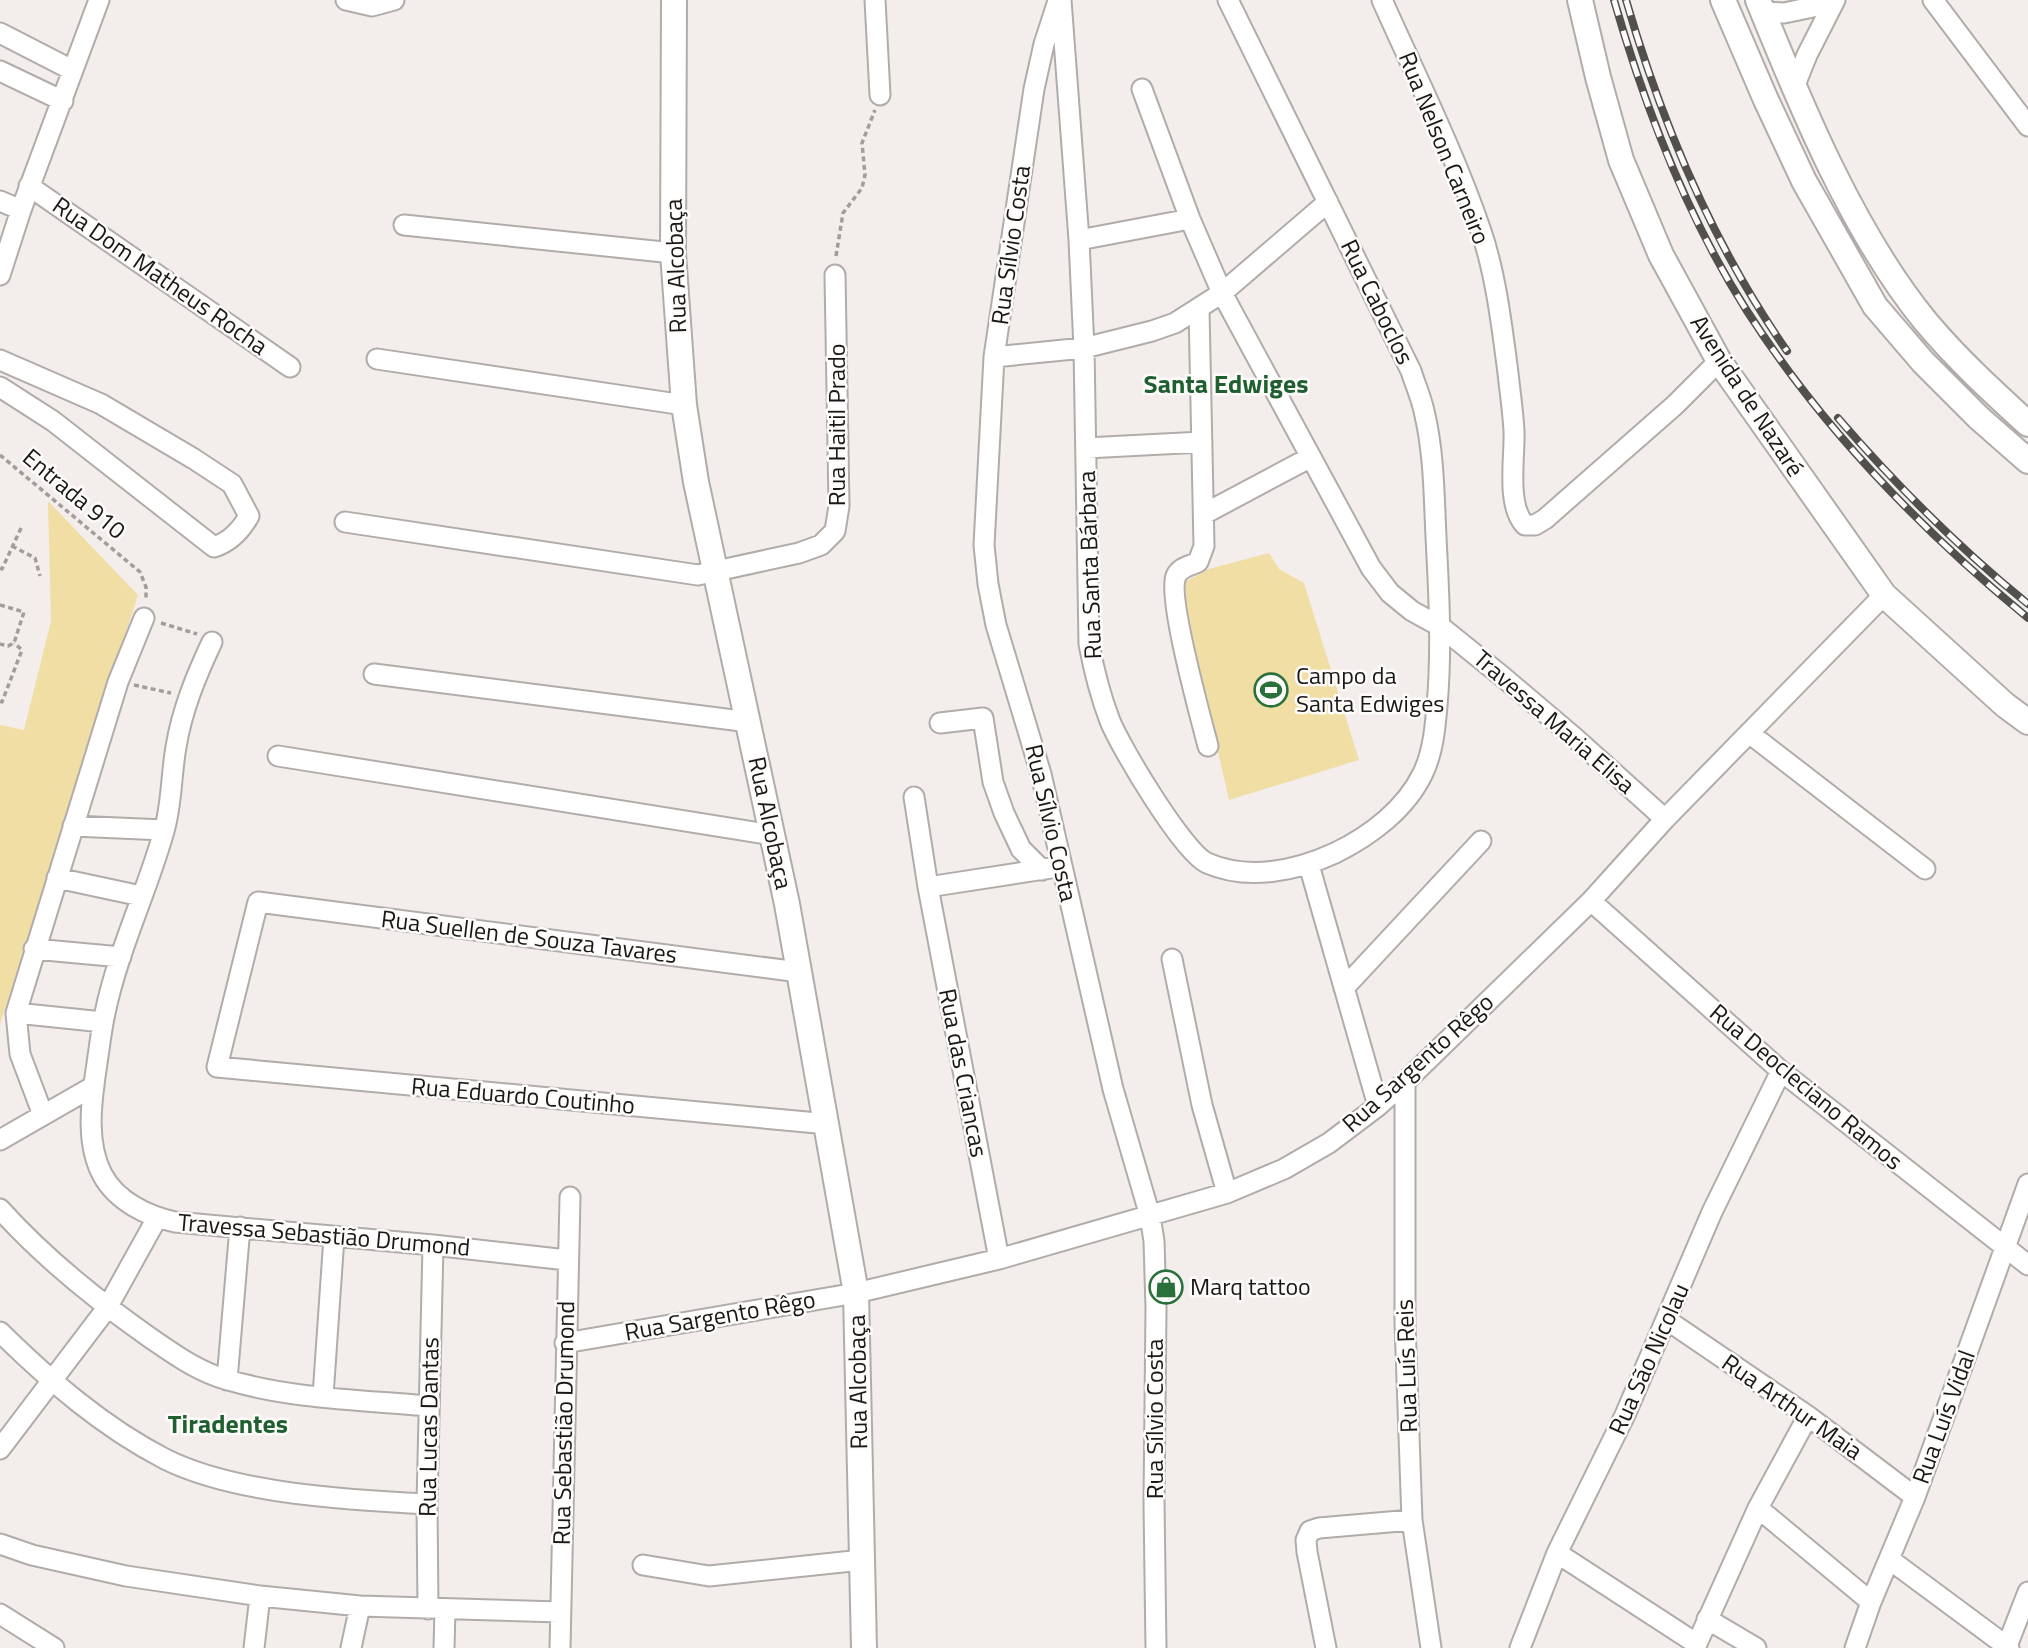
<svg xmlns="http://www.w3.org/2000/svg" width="2028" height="1648" font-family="'Titillium Web',sans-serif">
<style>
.green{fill:#f1dea5}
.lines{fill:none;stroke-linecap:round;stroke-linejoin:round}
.minor-casing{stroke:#b1aca9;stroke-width:23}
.major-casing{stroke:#b1aca9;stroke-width:28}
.path{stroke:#a19d9b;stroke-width:3.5;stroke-dasharray:5 3.5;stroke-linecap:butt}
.minor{stroke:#fff;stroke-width:19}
.major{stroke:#fff;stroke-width:24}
.rail-casing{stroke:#52504d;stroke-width:8}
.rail{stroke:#fefcfb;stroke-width:5;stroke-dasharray:16;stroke-linecap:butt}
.labels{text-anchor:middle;stroke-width:5;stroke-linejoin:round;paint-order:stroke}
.street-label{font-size:24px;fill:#191816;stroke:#fefcfb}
.poi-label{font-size:24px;fill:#191816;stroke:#fefcfb;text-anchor:start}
.neighbourhood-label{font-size:26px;font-weight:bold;fill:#1f5f30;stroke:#fefcfb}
</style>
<rect width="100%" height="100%" fill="#f3eeeb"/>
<path class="green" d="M48 501 138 595 0 1024V725L24 730 51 621Z
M1269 553 1279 569 1304 583 1359 760 1229 800 1188 620 1183 583 1209 569Z"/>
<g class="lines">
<defs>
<path id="minor" d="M346 0 372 6 394 0
M875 0 880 95
M1061 0 1079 240 1084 348 1089 644C1094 671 1100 695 1110 721 1121 748 1183 852 1207 863 1248 881 1296 871 1335 853 1370 836 1406 809 1423 773 1433 752 1435 729 1437 706 1442 649 1439 594 1436 537 1434 495 1434 452 1424 411 1421 397 1415 384 1411 371L1228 0
M1382 0C1416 76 1454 152 1481 231 1496 275 1502 327 1508 373 1510 392 1513 412 1514 431 1515 458 1506 505 1525 525H1535L1545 519 1675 405 1719 361
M1933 0 2028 126
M1057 4 1044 44 1034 89 994 357 984 545 988 584 996 625 1041 774 1113 1089 1150 1216 1154 1241 1156 1308 1154 1502 1156 1648
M1763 12 1784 13 1832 3
M0 33 72 70
M0 71 63 101
M1795 85 1807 55 1835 0
M1142 89 1190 219 1222 293 1371 568 1390 593 1412 611 1441 627 1503 677 1575 738 1665 819
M29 186 290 367
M0 201 21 210
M404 225 673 253
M1079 240 1190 219
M0 275 21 210 99 0
M1199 309 1204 546 1198 562C1190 566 1180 567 1176 576 1167 596 1201 719 1208 746
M994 357 1084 348 1152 331 1175 323 1222 293 1328 202
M377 359 684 405
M0 360 101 404 194 459 232 484 249 516C241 530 230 542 214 547L53 421 0 387
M1086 448 1202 442
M1204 514 1311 457
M345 522 698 575 799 553 821 545 835 531 839 506 835 275
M212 642C196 676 182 710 176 747 171 775 172 804 164 831 147 892 118 950 105 1013 101 1031 99 1051 96 1070 91 1104 86 1143 102 1174 116 1201 147 1216 175 1222L433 1245 567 1260
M374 674 749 722
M940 723 983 718 993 782 1004 813 1021 849 1042 870
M1749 733 1925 869
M278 756 773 835
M914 797 928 887 999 1259
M73 826 164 830
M1309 865 1378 1106
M57 878 141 896
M928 887 1051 868
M1591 901 1781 1071 2028 1265
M34 949 121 957
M1172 959 1202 1105 1227 1193
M799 972 258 902 217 1067 828 1124
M1344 988 1481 841
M16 1013 103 1022
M1405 1082V1323L1412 1520 1431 1648
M43 1115 20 1054 16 1013 118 682 144 618
M0 1140 94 1086
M0 1209C44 1258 95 1299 149 1337 174 1354 198 1372 228 1380 292 1399 363 1400 429 1406
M1667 1320 1808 1416 1915 1497
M0 1332C50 1381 103 1427 165 1459 235 1494 349 1500 427 1504
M565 1343 856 1293 999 1259 1227 1193 1284 1169 1329 1143 1378 1106 1405 1082 1591 901 1665 819 1884 595
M227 1380 240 1227
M323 1396 334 1237
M0 1449 107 1308 157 1218
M1758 1508 1871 1602
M0 1544 32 1555 126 1576 260 1596 360 1606 560 1612
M1557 1553 1697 1644
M1889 1559 2009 1648
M643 1565 709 1576 862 1560
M428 1609 427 1504 433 1245
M0 1614 54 1648
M1707 1619 1756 1648
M2007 1646 2028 1592
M254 1648 260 1596
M351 1648 360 1606
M444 1648 445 1609
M560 1648 570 1197
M1326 1648 1307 1552 1306 1540 1310 1531 1319 1528 1412 1520
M1520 1648 1557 1553 1625 1415 1712 1212 1781 1071
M1695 1648 1758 1508 1808 1416
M1855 1648 1871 1602 1915 1497 2028 1184"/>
<path id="major" d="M674 0 673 253 684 405 696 482 787 904 856 1293 864 1648
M1580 0 1598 77 1621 160 1661 255 1719 361 1884 595 2005 705 2028 722
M1723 0 1766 100 1804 181 1875 306 1923 362 1979 418 2028 461
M1758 0C1801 106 1853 233 1926 322 1957 359 1993 392 2028 424"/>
</defs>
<use href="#minor" class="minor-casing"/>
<use href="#major" class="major-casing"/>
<path class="path" d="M836 256 843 213 862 188 865 175 862 143 875 110
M0 455 140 572 146 587V600
M12 546 35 558 40 576
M0 568 2 569 22 526
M0 605 24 612 14 643 8 646 0 644
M161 623 197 634
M134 685 171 693
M0 701 2 702 22 650 14 643"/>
<use href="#minor" class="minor"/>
<use href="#major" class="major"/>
<defs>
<path id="rail" d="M1614 0C1645 108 1686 215 1747 311 1822 428 1921 530 2028 618
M1626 0C1662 124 1713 245 1787 351
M1838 418C1896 485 1959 548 2028 604"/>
</defs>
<use href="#rail" class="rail-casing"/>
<use href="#rail" class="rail"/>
</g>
<defs>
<symbol id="stadium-ring" viewBox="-11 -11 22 22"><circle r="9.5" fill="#fefcfb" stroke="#2a703b" stroke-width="1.5"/><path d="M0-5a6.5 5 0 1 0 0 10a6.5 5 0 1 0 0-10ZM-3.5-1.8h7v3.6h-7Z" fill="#2a703b"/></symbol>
<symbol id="shop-ring" viewBox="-11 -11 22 22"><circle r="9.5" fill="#fefcfb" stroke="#2a703b" stroke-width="1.5"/><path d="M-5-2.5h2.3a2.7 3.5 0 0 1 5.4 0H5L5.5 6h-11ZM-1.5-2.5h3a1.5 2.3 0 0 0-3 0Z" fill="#2a703b"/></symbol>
</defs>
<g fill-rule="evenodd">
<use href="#stadium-ring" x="1252" y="671" width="38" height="38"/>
<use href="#shop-ring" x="1147" y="1268" width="38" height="38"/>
</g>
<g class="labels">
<g class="street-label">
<text transform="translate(1444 148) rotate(68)" y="8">Rua Nelson Carneiro</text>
<text transform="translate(1011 245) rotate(-82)" y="8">Rua Sílvio Costa</text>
<text transform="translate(676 266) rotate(-92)" y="8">Rua Alcobaça</text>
<text transform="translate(160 276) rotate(35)" y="8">Rua Dom Matheus Rocha</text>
<text transform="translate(1377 302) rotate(64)" y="8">Rua Caboclos</text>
<text transform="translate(1747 396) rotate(57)" y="8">Avenida de Nazaré</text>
<text transform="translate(837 425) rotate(-90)" y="8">Rua Haitil Prado</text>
<text transform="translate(74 494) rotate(40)" y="8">Entrada 910</text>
<text transform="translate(1090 565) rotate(-92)" y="8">Rua Santa Bárbara</text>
<text transform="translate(1554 722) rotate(41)" y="8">Travessa Maria Elisa</text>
<text transform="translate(770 823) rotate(78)" y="8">Rua Alcobaça</text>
<text transform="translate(1051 823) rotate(77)" y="8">Rua Sílvio Costa</text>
<text transform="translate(529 937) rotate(7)" y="8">Rua Suellen de Souza Tavares</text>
<text transform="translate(1418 1063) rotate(-42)" y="8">Rua Sargento Rêgo</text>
<text transform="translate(963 1073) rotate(79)" y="8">Rua das Criancas</text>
<text transform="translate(1806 1087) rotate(40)" y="8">Rua Deocleciano Ramos</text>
<text transform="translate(523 1096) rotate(5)" y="8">Rua Eduardo Coutinho</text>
<text transform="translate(324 1235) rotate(5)" y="8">Travessa Sebastião Drumond</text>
<text transform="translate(720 1316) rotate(-10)" y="8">Rua Sargento Rêgo</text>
<text transform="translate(1649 1359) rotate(-66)" y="8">Rua São Nicolau</text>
<text transform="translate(1407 1366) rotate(-92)" y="8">Rua Luís Reis</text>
<text transform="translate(858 1382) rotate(-91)" y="8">Rua Alcobaça</text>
<text transform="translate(1792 1407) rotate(35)" y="8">Rua Arthur Maia</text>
<text transform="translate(1944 1417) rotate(-70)" y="8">Rua Luís Vidal</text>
<text transform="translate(1155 1419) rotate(-90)" y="8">Rua Sílvio Costa</text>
<text transform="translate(564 1423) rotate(-89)" y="8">Rua Sebastião Drumond</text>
<text transform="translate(429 1427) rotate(-89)" y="8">Rua Lucas Dantas</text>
</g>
<g class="poi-label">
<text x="1296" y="684">Campo da<tspan x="1296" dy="28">Santa Edwiges</tspan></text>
<text x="1190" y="1295">Marq tattoo</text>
</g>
<g class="neighbourhood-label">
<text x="1226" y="393">Santa Edwiges</text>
<text x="228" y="1433">Tiradentes</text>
</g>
</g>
</svg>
